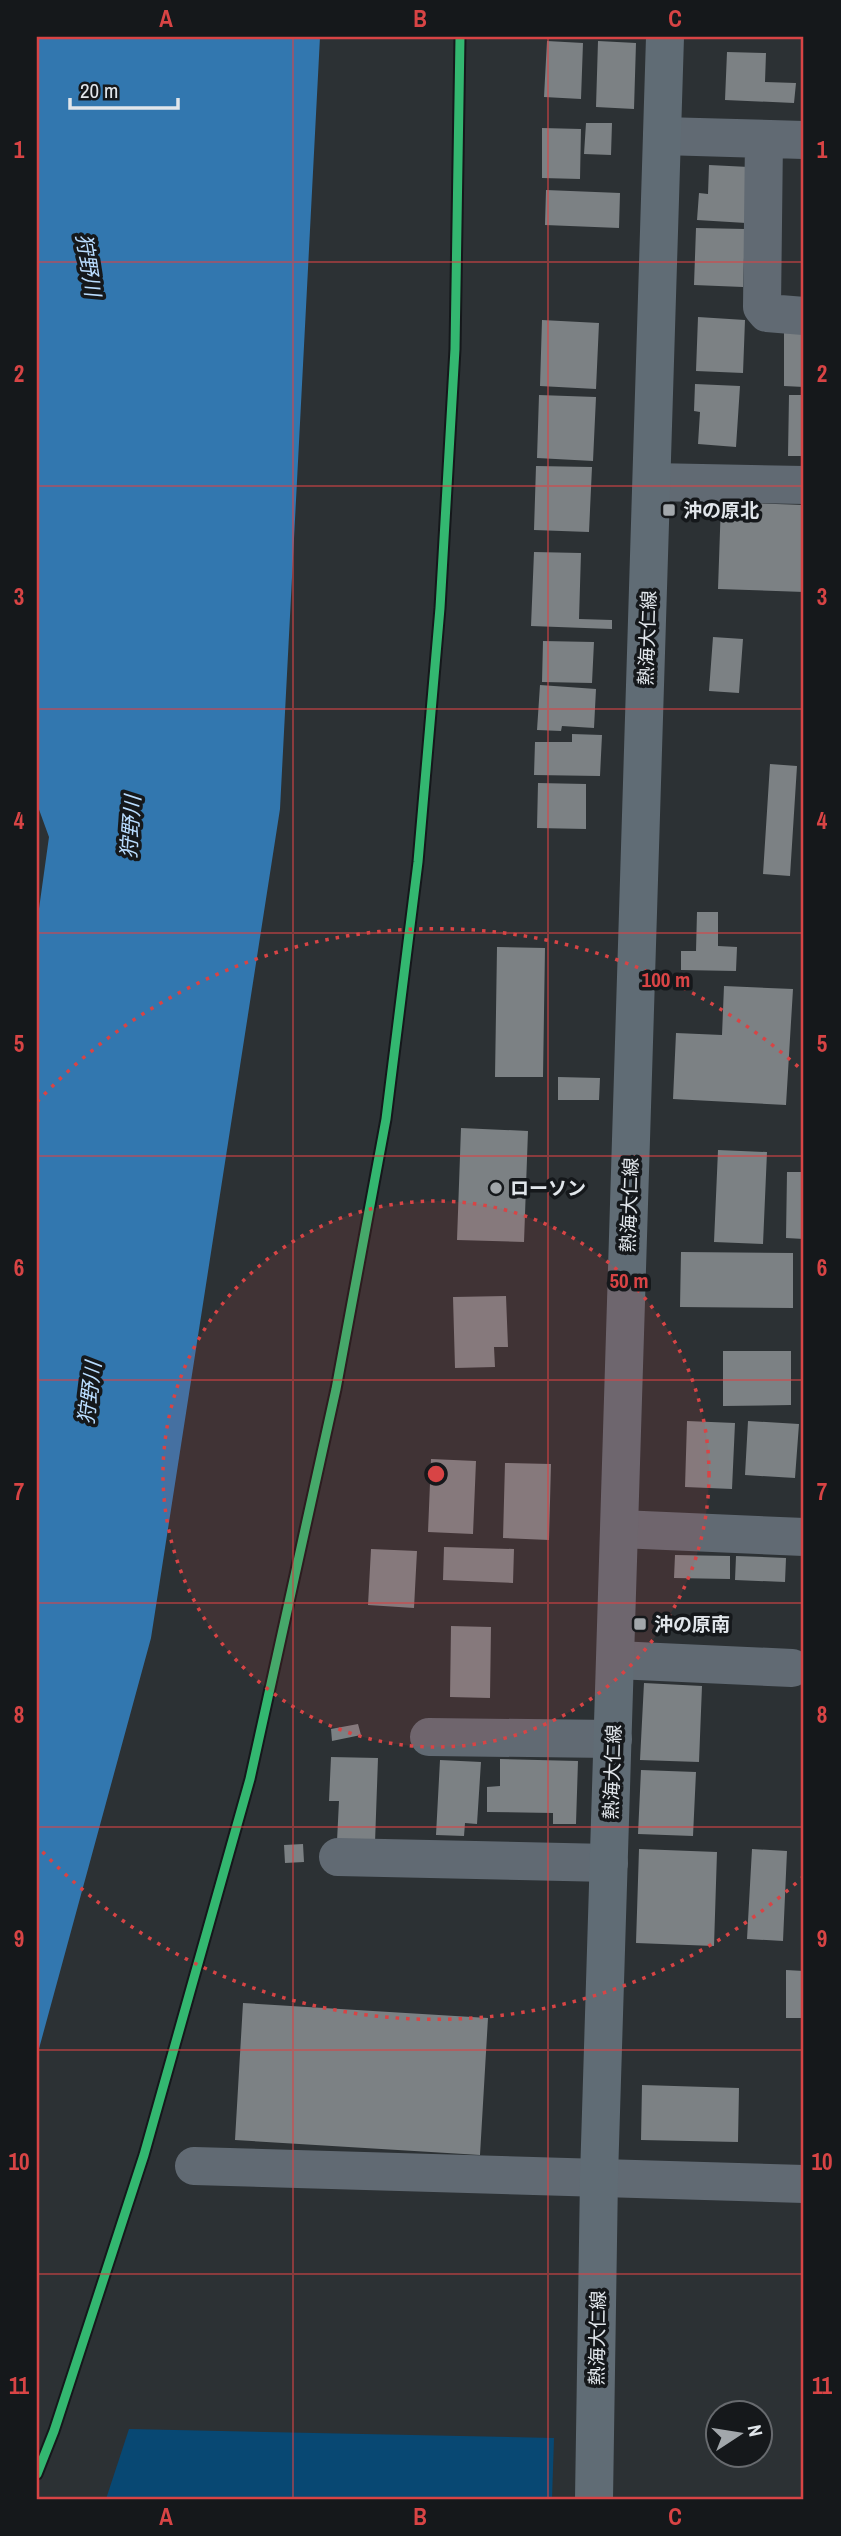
<svg xmlns="http://www.w3.org/2000/svg" width="841" height="2536" font-family="'Archivo Narrow','Noto Sans JP',sans-serif">
<style>
.green{fill:#084873}
.water{fill:#3277af}
.building{fill:#7c8184}
.lines{fill:none;stroke-linecap:round;stroke-linejoin:round}
.street{stroke:#616a73;stroke-width:38}
.primary{stroke:#606c75;stroke-width:38}
.cycleway-casing{stroke:#15181b;stroke-width:13}
.cycleway{stroke:#33b770;stroke-width:9}
.grid{fill:none;stroke:#d84445;stroke-width:2;stroke-opacity:0.55}
.ring{fill:none;stroke:#d84445;stroke-width:3.5;stroke-dasharray:3.5 7}
.poi-dot{fill:#a2a7ab;stroke:#15181b;stroke-width:2.5}
.labels{text-anchor:middle;stroke-width:7;stroke-linejoin:round;paint-order:stroke}
.poi-label{font-size:19px;font-weight:bold;fill:#e1e6eb;stroke:#15181b;text-anchor:start}
.street-label{font-size:19px;fill:#e1e6eb;stroke:#15181b}
.water-label{font-size:21px;font-style:italic;fill:#baddff;stroke:#15181b}
.centre{fill:#d84445;stroke:#15181b;stroke-width:3.5}
.ring-label{font-size:21px;text-anchor:middle;font-weight:bold;fill:#d84445;stroke:#15181b;stroke-width:7;stroke-linejoin:round;paint-order:stroke}
.neatline{fill:none;stroke:#d84445;stroke-width:2.5}
.grid-label{font-size:23px;text-anchor:middle;font-weight:bold;fill:#d84445}
</style>
<rect width="100%" height="100%" fill="#2c3134"/>
<path class="green" d="M129 2429 554 2438 552 2499H106Z"/>
<path class="water" d="M37 37H320L280 809 151 1638 37 2056V923L49 837 37 804Z"/>
<path class="building" d="M547 41 583 43 581 99 544 97Z
M598 41 636 43 634 109 596 107Z
M727 52 766 53 765 82 796 83 794 103 725 100Z
M586 123H612L611 155 584 154Z
M542 128 581 129 580 179 542 178Z
M709 165 749 167 746 223 697 220 699 193 708 194Z
M546 190 620 193 619 228 545 225Z
M696 228 745 229 743 287 694 285Z
M698 317 745 320 743 373 696 371Z
M542 320 599 323 596 389 540 386Z
M784 328 804 329V387L784 386Z
M695 384 740 386 736 447 698 444 700 412 694 411Z
M539 395 596 397 593 461 537 458Z
M789 395H804V456H788Z
M536 466 592 467 589 532 534 530Z
M721 502 804 505V592L718 589Z
M534 552 581 553 579 619 612 620V629L531 626Z
M713 637 743 639 739 693 709 691Z
M543 641 594 642 592 683 542 682Z
M540 685 596 689 594 728 562 726 561 731 537 730Z
M572 734 602 735 600 776 534 775 535 742H572Z
M770 764 797 766 790 876 763 874Z
M538 783 586 784V829L537 828Z
M697 912H718V946L737 947 736 971 681 970V951H696Z
M497 947 545 948 543 1077H495Z
M724 986 793 989 786 1105 673 1099 676 1033 722 1035Z
M558 1077 600 1078 599 1100H558Z
M461 1128 528 1131 524 1242 457 1240Z
M718 1150 767 1152 763 1244 714 1242Z
M787 1172H804V1239L786 1238Z
M681 1252 793 1253V1308L680 1307Z
M506 1296 508 1347H494L495 1367 455 1368 453 1297Z
M723 1351H791V1405L723 1406Z
M687 1421 735 1423 732 1489 685 1487Z
M748 1421 799 1424 795 1478 745 1475Z
M431 1459 476 1461 473 1534 428 1532Z
M505 1463 551 1464 549 1540 503 1538Z
M444 1547 514 1549 513 1583 443 1580Z
M371 1549 417 1551 414 1608 368 1605Z
M675 1555 730 1556V1579L674 1578Z
M736 1556 786 1558 785 1582 735 1580Z
M451 1626 491 1627 490 1698 450 1697Z
M644 1683 702 1686 699 1762 640 1760Z
M358 1724 361 1735 332 1741 331 1729Z
M331 1757 378 1758 375 1843 337 1841 339 1801H329Z
M500 1759 578 1761 576 1824H553V1813L487 1812V1787L500 1786Z
M440 1760 481 1762 477 1824 465 1823 464 1836 436 1835Z
M641 1770 696 1772 693 1836 638 1834Z
M303 1844 304 1862 285 1863 284 1845Z
M639 1849 717 1852 714 1946 636 1943Z
M752 1849 787 1851 783 1941 747 1939Z
M786 1970 804 1971V2018H786Z
M243 2003 488 2018 480 2155 235 2140Z
M642 2085 739 2088 738 2142 641 2140Z"/>
<g class="lines">
<path class="street" d="M662 136 804 140
M764 139 762 307 767 313 804 316
M652 482 804 485
M620 1529 804 1537
M616 1660 792 1668
M429 1737 613 1739
M338 1857 609 1863
M194 2166 804 2184"/>
<path class="primary" d="M594 2499 599 2177 665 37"/>
<defs>
<path id="cycleway" d="M37 2474 54 2431 144 2155 250 1779 336 1389 386 1119 418 862 440 608 455 349 460 37"/>
</defs>
<use href="#cycleway" class="cycleway-casing"/>
<use href="#cycleway" class="cycleway"/>
</g>
<path class="grid" d="M293 37V2499M548 37V2499M37 262H804M37 486H804M37 709H804M37 933H804M37 1156H804M37 1380H804M37 1603H804M37 1827H804M37 2050H804M37 2274H804"/>
<circle cx="436" cy="1474" r="273" fill="#d84445" fill-opacity=".12"/>
<g class="ring">
<circle cx="436" cy="1474" r="273"/>
<path d="M804 1876A545 545 0 0 1 37 1846M37 1102A545 545 0 0 1 804 1072"/>
</g>
<g class="poi-dot">
<rect x="662" y="503" width="14" height="14" rx="3.5"/>
<circle cx="496" cy="1188" r="7"/>
<rect x="633" y="1617" width="14" height="14" rx="3.5"/>
</g>
<g class="labels">
<g class="poi-label">
<text x="683" y="517">沖の原北</text>
<text x="510" y="1195">ローソン</text>
<text x="654" y="1631">沖の原南</text>
</g>
<g class="street-label">
<text transform="translate(647 638) rotate(-88)" y="7">熱海大仁線</text>
<text transform="translate(629 1205) rotate(-88)" y="7">熱海大仁線</text>
<text transform="translate(612 1772) rotate(-88)" y="7">熱海大仁線</text>
<text transform="translate(597 2338) rotate(-89)" y="7">熱海大仁線</text>
</g>
<g class="water-label">
<text transform="translate(88 265) rotate(81)" y="7">狩野川</text>
<text transform="translate(131 827) rotate(-86)" y="7">狩野川</text>
<text transform="translate(90 1393) rotate(-83)" y="7">狩野川</text>
</g>
</g>
<circle cx="436" cy="1474" r="10" class="centre"/>
<g class="ring-label">
<text x="666" y="987">100 m</text>
<text x="629" y="1288">50 m</text>
</g>
<rect width="841" height="2536" fill="none" stroke="#15181b" stroke-width="77"/>
<g transform="translate(739 2434) rotate(78)"><circle r="33" fill="#15181b" stroke="#676a6e" stroke-width="2"/>
<path d="M0-5L12 26L0 18L-12 26Z" fill="#a2a7ab"/>
<text y="-10" font-size="19" font-weight="bold" text-anchor="middle" fill="#e1e6eb">N</text>
</g>
<path d="M70 98v10h108v-10" fill="none" stroke="#e1e6eb" stroke-width="3.5"/>
<text x="80" y="98" font-size="21" fill="#e1e6eb" stroke="#15181b" stroke-width="5" paint-order="stroke">20 m</text>
<rect x="38" y="38" width="764" height="2460" class="neatline"/>
<g class="grid-label">
<text x="166" y="27">A</text>
<text x="420" y="27">B</text>
<text x="675" y="27">C</text>
<text x="19" y="158">1</text>
<text x="822" y="158">1</text>
<text x="19" y="382">2</text>
<text x="822" y="382">2</text>
<text x="19" y="605">3</text>
<text x="822" y="605">3</text>
<text x="19" y="829">4</text>
<text x="822" y="829">4</text>
<text x="19" y="1052">5</text>
<text x="822" y="1052">5</text>
<text x="19" y="1276">6</text>
<text x="822" y="1276">6</text>
<text x="19" y="1500">7</text>
<text x="822" y="1500">7</text>
<text x="19" y="1723">8</text>
<text x="822" y="1723">8</text>
<text x="19" y="1947">9</text>
<text x="822" y="1947">9</text>
<text x="19" y="2170">10</text>
<text x="822" y="2170">10</text>
<text x="19" y="2394">11</text>
<text x="822" y="2394">11</text>
<text x="166" y="2525">A</text>
<text x="420" y="2525">B</text>
<text x="675" y="2525">C</text>
</g>
</svg>
